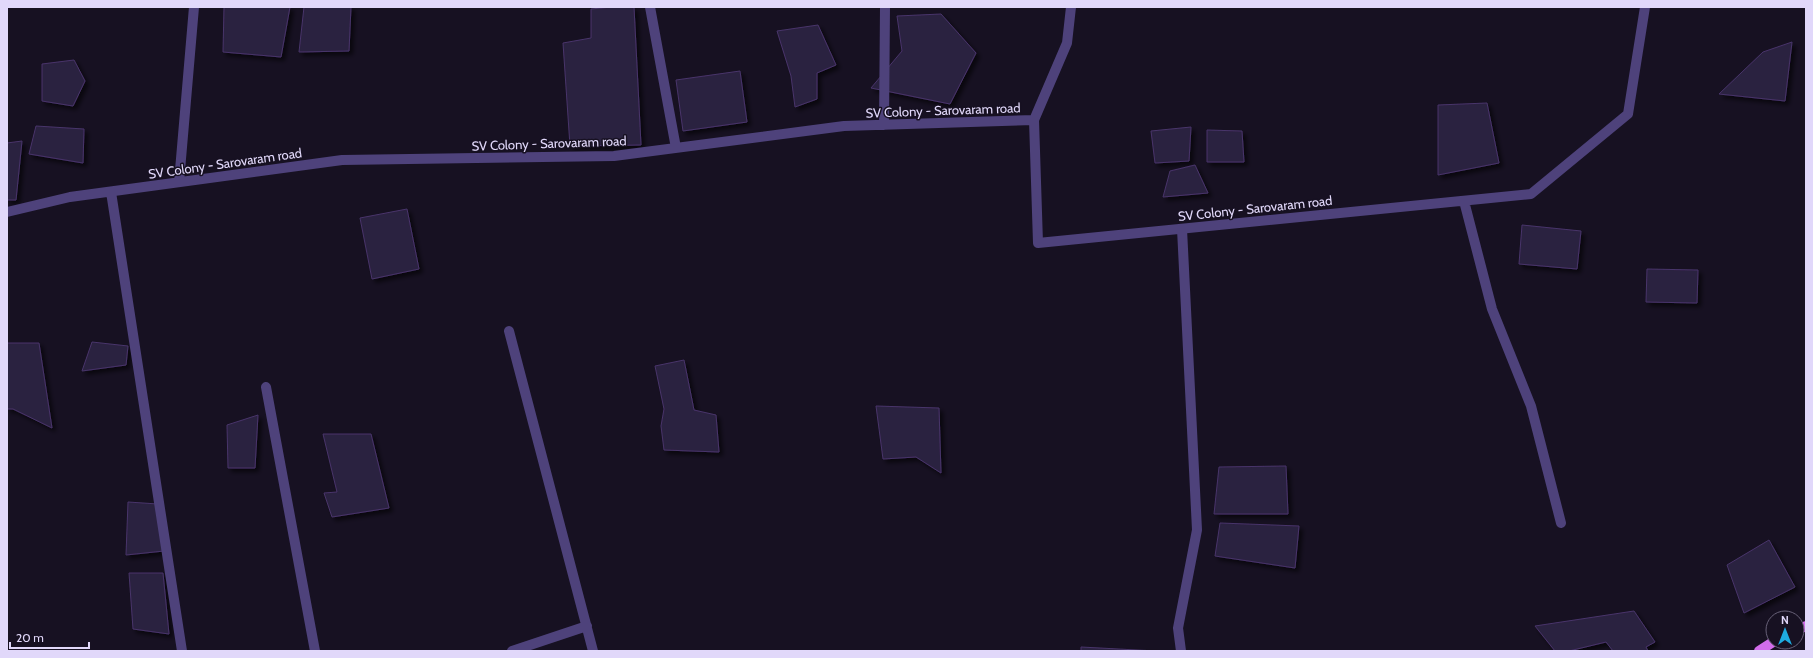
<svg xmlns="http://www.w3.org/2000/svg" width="1813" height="658" font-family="Cabin,sans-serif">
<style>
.building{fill:#2c2041;stroke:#48356a;filter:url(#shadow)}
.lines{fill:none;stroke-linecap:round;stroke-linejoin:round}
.minor{stroke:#4e427b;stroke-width:10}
.major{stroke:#d26deb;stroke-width:10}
.labels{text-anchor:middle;stroke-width:3;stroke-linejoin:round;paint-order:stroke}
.street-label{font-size:13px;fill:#e1d8fa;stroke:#171122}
</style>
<defs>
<filter id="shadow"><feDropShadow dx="3.5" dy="3.5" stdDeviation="2" flood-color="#0009"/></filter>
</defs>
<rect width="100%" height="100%" fill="#171122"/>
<path class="building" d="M224 7H290L281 57 223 52Z
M304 7H351L349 51 299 52Z
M611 7H634L641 145 570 146 563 43 591 38V9Z
M941 14 976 53 950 104 871 88 902 51 897 16Z
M818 25 836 65 817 73V99L795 107 791 76 777 31Z
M1792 42 1785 101 1719 94 1763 52Z
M74 60 85 81 73 106 42 101V64Z
M740 71 747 122 683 131 676 80Z
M1487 103 1499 163 1438 175V105Z
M36 126 84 129 83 163 29 154Z
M1191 127 1189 161 1155 163 1151 131Z
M1207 130 1242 131 1244 162H1207Z
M22 141 16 200H7V143Z
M1195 165 1208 193 1163 197 1170 171Z
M407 209 419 269 372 279 360 218Z
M1522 225 1581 231 1577 269 1519 264Z
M1647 269 1698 270 1697 303 1646 302Z
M92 342 128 346 126 365 82 371Z
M7 343H39L52 428 13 409H7Z
M684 360 694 410 716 415 719 452 664 450 661 426 664 409 655 366Z
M876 406 939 408 941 473 916 457 883 459Z
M258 415 255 468H228L227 425Z
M323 434H371L389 508 332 517 324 493 337 492Z
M1286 466 1288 514H1214L1219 467Z
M128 502 158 504 164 551 126 555Z
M1220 523 1299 526 1295 568 1215 556Z
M1769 540 1795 587 1744 613 1727 565Z
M129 573H163L169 634 133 629Z
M1634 611 1655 642 1646 647 1648 651H1613L1606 642 1569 651H1555L1535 626Z
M1081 647 1156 651H1081Z"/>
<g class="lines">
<path class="minor" d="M650 7 676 148
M1034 120 1067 43 1071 7
M884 125 885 7
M179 182 194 7
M111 192 182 651
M1464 201 1492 309 1531 406 1561 523
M7 212 70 197 342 160 614 156 844 126 1034 120 1038 243 1531 194 1628 114 1645 7
M509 331 593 651
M266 387 315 651
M512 651 587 626
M1181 651 1178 628 1197 530 1182 229"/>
<path class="major" d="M1797 630 1806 626
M1759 651 1773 642"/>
</g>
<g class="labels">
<g class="street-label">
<text transform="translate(943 110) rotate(-2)" y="5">SV Colony - Sarovaram road</text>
<text transform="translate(549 143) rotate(-2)" y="5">SV Colony - Sarovaram road</text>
<text transform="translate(225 163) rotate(-8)" y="5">SV Colony - Sarovaram road</text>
<text transform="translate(1255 208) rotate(-6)" y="5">SV Colony - Sarovaram road</text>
</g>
</g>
<rect width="1813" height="658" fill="none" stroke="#e1d8fa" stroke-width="16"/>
<g transform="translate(1785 630)"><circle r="19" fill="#171122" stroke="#686178"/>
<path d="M0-3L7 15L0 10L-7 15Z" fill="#1eabe0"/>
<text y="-6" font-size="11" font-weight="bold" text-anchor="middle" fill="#e1d8fa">N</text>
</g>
<path d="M10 642v6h79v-6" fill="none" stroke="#e1d8fa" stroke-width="2"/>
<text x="16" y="642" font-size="12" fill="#e1d8fa" stroke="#171122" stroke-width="3" paint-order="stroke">20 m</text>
</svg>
